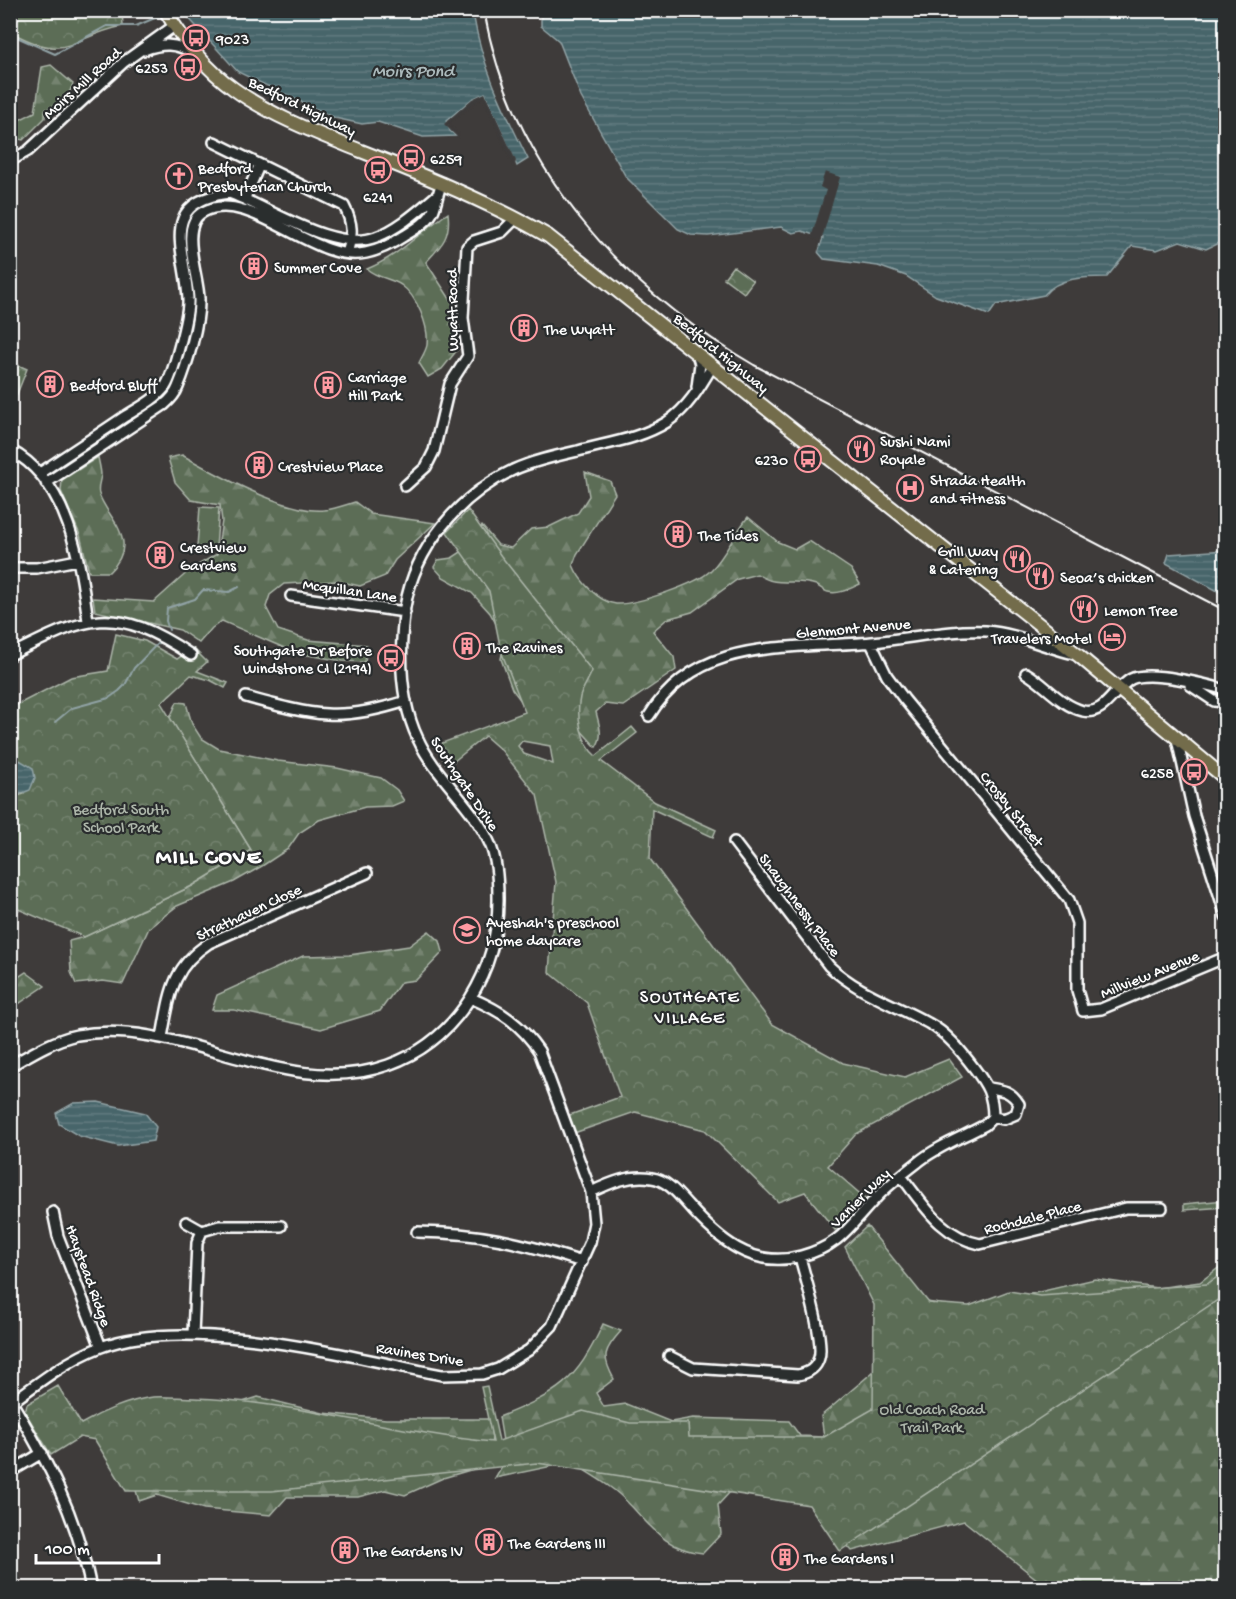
<svg xmlns="http://www.w3.org/2000/svg" width="1236" height="1599" font-family="'Gochi Hand',sans-serif">
<style>
.grass{fill:#5b6d56;stroke:#adb6aa;stroke-width:1.5}
.forest{fill:url(#forest-firs);stroke:#adb6aa;stroke-width:1.5}
.park{fill:url(#park-crowns);stroke:#adb6aa;stroke-width:1.5;fill-rule:evenodd}
.water{fill:url(#water-rules);stroke:#91a3a6;stroke-width:1.5}
.pier{fill:#3e3b3a}
.lines{fill:none;stroke-linecap:round;stroke-linejoin:round}
.stream{stroke:#91a3a6;stroke-width:2}
.minor-casing{stroke:#fff;stroke-width:14}
.major-casing{stroke:#fff;stroke-width:16}
.minor{stroke:#2a2d2e;stroke-width:9}
.major{stroke:#736c4b;stroke-width:12}
.rail{stroke:#fff;stroke-width:2}
.labels{text-anchor:middle;stroke-width:4.5;stroke-linejoin:round;paint-order:stroke}
.poi-label{font-size:16px;fill:#fff;stroke:#2a2d2e;text-anchor:start}
.street-label{font-size:16px;fill:#fff;stroke:#2a2d2e}
.park-label{font-size:16px;fill:#adb6aa;stroke:#2a2d2e}
.water-label{font-size:18px;font-style:italic;fill:#acbabc;stroke:#2a2d2e}
.neighbourhood-label{font-size:18px;letter-spacing:1.5px;fill:#fff;stroke:#2a2d2e}
.district-label{font-size:22px;font-weight:bold;letter-spacing:1.5px;fill:#fff;stroke:#2a2d2e}
</style>
<defs>
<pattern id="forest-firs" width="22" height="20" patternUnits="userSpaceOnUse" patternTransform="scale(1.5)"><rect width="22" height="20" fill="#5b6d56"/><path d="M5 1l3.5 6h-7zM16 11l3.5 6h-7z" fill="#74836f"/></pattern>
<pattern id="park-crowns" width="20" height="18" patternUnits="userSpaceOnUse" patternTransform="scale(1.5)"><rect width="20" height="18" fill="#5b6d56"/><path d="M2 6a3 3 0 1 1 6 0M12 15a3 3 0 1 1 6 0" fill="none" stroke="#74836f"/></pattern>
<pattern id="water-rules" width="6" height="5" patternUnits="userSpaceOnUse" patternTransform="scale(1.5)"><rect width="6" height="5" fill="#47656a"/><path d="M0 2.5h6" fill="none" stroke="#637c80"/></pattern>
</defs>
<rect width="100%" height="100%" fill="#3e3b3a"/>
<filter id="ink" filterUnits="userSpaceOnUse"><feTurbulence type="fractalNoise" baseFrequency=".0167" numOctaves="2"/><feDisplacementMap in="SourceGraphic" scale="12" xChannelSelector="R" yChannelSelector="G"/><feConvolveMatrix kernelMatrix="1 2 1 2 8 2 1 2 1" color-interpolation-filters="sRGB"/></filter>
<g filter="url(#ink)">
<path class="grass" d="M222 198C240 199 324 235 339 246L336 248 231 202 201 207 207 201Z
M194 308 195 315C188 342 184 391 156 404L166 394 174 378Z
M137 414C136 421 64 470 51 474V471Z
M200 507 219 508 216 548 197 547Z"/>
<path class="forest" d="M51 65 73 84 66 100 45 110V118L23 140 11 137V130L19 120 35 112 42 67Z
M448 213C451 237 442 245 426 262L454 305 458 349 442 369 428 377 419 363C421 358 426 351 427 345 429 326 417 296 401 285 390 278 377 278 367 269 399 256 420 232 448 213Z
M182 455C214 473 287 514 324 510 334 509 345 505 355 502L371 514 435 523 395 560 385 576 360 586 337 581 284 584 270 595 266 607 278 630 308 640 367 645 365 662 343 661 296 653 222 621 212 628 199 643 180 630 95 611 93 598 154 602 191 569 217 554 222 521 220 505 191 500 175 482 168 458Z
M98 457C99 463 101 470 101 475 100 482 97 487 99 494 108 520 142 540 109 572H89L80 535 61 491 62 480Z
M585 472 610 481 615 494 577 554 573 565C579 580 598 602 616 604 635 605 698 584 711 570 726 555 734 534 748 517L778 542 795 549 809 541 851 569 860 584C851 588 839 595 828 592 824 591 820 587 816 585 793 577 779 589 757 574L738 579 692 612 667 619 653 631 674 657 676 670 623 706 605 704 596 712C599 725 604 735 596 747L575 724 521 701 512 689 501 659 505 640 490 613 472 593 443 577 434 567 438 560 452 558 478 541 474 534 482 526 498 545 511 548 531 529 549 527 578 513 589 496Z
M177 702 186 703 192 724 201 738 219 749 278 761 337 768 381 778 397 790 404 801 392 806 365 807 319 820 299 833 288 849 262 866 234 882 177 906 149 928 123 984 103 981 76 984 71 972 69 941 84 937 192 886 251 850 170 718Z
M429 931 440 941 443 952 416 980 401 982 380 1011 321 1029 234 1010H212L217 995 303 956 349 955 409 946Z
M26 972 45 986 11 1009V982Z
M1225 1263 1226 1569 1222 1572 1221 1588H1048L964 1521 852 1551 808 1501 772 1490 730 1492 718 1505 721 1534 703 1553C657 1549 645 1514 614 1490 601 1480 585 1471 571 1462L495 1478 506 1459 499 1417C558 1393 576 1383 603 1324L621 1331C604 1350 601 1356 614 1379L596 1393 604 1407 626 1404 671 1422 693 1418 789 1421 800 1436 824 1437 821 1416 873 1372 895 1366 917 1300 966 1309 1095 1279 1157 1288 1200 1282Z
M258 1397 323 1413 386 1419H489L492 1438 489 1458 477 1468 443 1478 405 1495 385 1490 358 1497H287L271 1515 204 1509 157 1495 139 1501 126 1456 230 1406Z"/>
<path class="park" d="M10 11H122L123 26C69 37 69 64 11 32Z
M733 266 753 281 744 293 724 278Z
M11 362 27 369 11 409Z
M468 510 501 556 592 671C589 679 582 689 580 697 576 715 581 744 596 756L632 727 637 733 601 761 655 802 716 830 713 837 652 809 650 859 772 1024 843 1063 905 1077 949 1059 962 1077 856 1134 828 1166 865 1198 835 1230 805 1192 778 1202 705 1130 635 1112 574 1133 567 1116 620 1097 587 1003 549 972 556 882 537 795 502 751 485 736 448 766 434 746 525 712 501 651 489 591 447 532ZM522 741 550 746 553 764 524 754 518 746Z
M116 634 145 641 177 659 193 648 207 662 197 671 228 683 225 688 210 680 191 675 161 703 251 850 192 886 84 937 11 906V798L24 794 11 755V708L71 677 108 671Z
M1225 1200V1207L1184 1210V1204Z
M867 1226 929 1303 969 1306 1009 1291 1040 1296 1207 1284 1225 1272V1295L840 1551 809 1505 537 1463 272 1491H126L95 1440 80 1437 51 1455 25 1412 27 1404 58 1386 81 1424C101 1412 129 1400 153 1397 167 1396 181 1398 195 1398 296 1401 393 1433 493 1442L481 1387 487 1386 499 1441 583 1411 630 1423H688L689 1437H824L873 1409 874 1305 845 1247Z"/>
<path class="water" d="M541 10 1225 11V240L1206 249 1180 241 1157 250 1132 246 1107 277C1085 277 1058 277 1044 295L996 305 989 315 936 296 906 276 878 266 824 259 818 252 823 238 802 231 793 233 781 227 708 236 691 235 678 229 626 177 581 97 559 41 541 26Z
M172 11H473C480 63 505 113 528 159L517 166 485 93 472 99 446 121 450 131 456 136 423 137 378 122 362 124 335 118 238 72 185 14H175Z
M1225 550V595L1166 563 1169 554Z
M11 755 33 768 35 778 30 790 11 798Z
M98 1102 145 1113 156 1127 153 1141 118 1146 79 1136 59 1124 56 1113 74 1103Z"/>
<path class="pier" d="M485 93 516 161 514 168 483 97 448 124 459 134 458 138 444 124 472 99Z
M825 172 840 177 817 255 819 240 811 238 826 190 820 187Z"/>
<g class="lines">
<path class="stream" d="M10 34 55 54 107 26H136L162 15
M169 630 166 621 167 608 195 599 203 590 229 592 239 587
M55 722 72 708 109 698 119 691 125 685 134 668 159 642"/>
<defs>
<path id="minor" d="M144 50C163 43 175 43 193 53
M214 142 344 206C353 223 353 235 347 253
M10 161 28 151 124 62 174 26
M245 198 259 166
M697 354 700 364 697 387
M10 450C69 481 80 561 88 621
M40 473C68 454 96 436 124 417 138 408 155 400 165 387 173 376 189 314 188 299 186 251 156 202 229 193 269 207 334 253 376 237 398 229 418 211 436 196
M46 483 164 405C170 400 175 395 178 387 187 366 200 321 199 299 199 277 178 225 203 212 251 187 314 265 366 253 380 250 392 244 404 236 414 230 430 221 434 209 437 201 438 192 442 183
M405 486 426 467 434 451 450 384 468 356 463 318 467 247 474 241 502 232 516 218
M10 568H37L77 560
M291 596 405 612
M871 643 887 676 904 699 1069 900 1077 923V990L1083 1011 1101 1009 1226 957
M10 655C87 616 114 603 191 655
M1026 673C1045 684 1060 705 1083 711 1105 716 1114 688 1131 679 1149 670 1205 684 1226 690
M1190 685 1214 701 1226 702
M246 697C312 715 338 723 406 701
M649 716C699 635 790 650 872 642 909 639 948 629 986 631 1015 633 1045 647 1074 654
M1177 739 1194 816 1226 916
M162 1037C170 995 171 968 209 943L367 873
M10 1066C31 1054 53 1040 77 1035 182 1016 284 1102 388 1065 458 1040 499 970 498 897 498 880 497 860 490 844 473 805 436 778 418 739 399 699 399 651 405 607 415 547 459 496 513 470 533 461 556 456 578 451 607 443 640 439 667 422 688 408 700 387 713 365
M989 1088C1003 1090 1011 1091 1019 1104L1016 1114 1004 1119 993 1117
M901 1176C924 1205 941 1236 980 1244L1126 1208H1162
M591 1192C610 1183 630 1174 652 1178 667 1180 678 1194 688 1205 717 1238 752 1270 801 1256 843 1245 851 1223 878 1196 890 1184 904 1173 917 1163 936 1147 963 1137 985 1125L993 1117C993 1095 987 1085 974 1068 961 1051 947 1033 928 1023 894 1004 858 993 829 966L734 842
M53 1212 58 1236 101 1347
M186 1222 202 1231
M417 1232C482 1233 520 1242 582 1262
M193 1335 197 1243 202 1231 219 1226H281
M669 1356 693 1368 798 1375C808 1373 816 1369 819 1358 825 1341 805 1277 800 1257
M10 1399C49 1464 76 1514 91 1588
M12 1402C39 1382 69 1359 101 1347 187 1314 352 1357 442 1375L482 1374 498 1369 529 1350 552 1326 590 1242 594 1223 591 1192 539 1051C521 1024 501 1011 471 998
M10 1472 42 1453"/>
<path id="major" d="M165 10C182 39 206 69 234 89 271 116 319 134 361 151 425 176 489 202 548 236L1079 656 1226 779"/>
</defs>
<use href="#minor" class="minor-casing"/>
<use href="#major" class="major-casing"/>
<use href="#minor" class="minor"/>
<use href="#major" class="major"/>
<path class="rail" d="M484 10C511 166 621 288 754 365L1226 611"/>
</g>
</g>
<defs>
<symbol id="bus-ring" viewBox="-11 -11 22 22"><circle r="9.5" fill="#2a2d2e" stroke="#ff9aa2" stroke-width="1.5"/><path d="M-5-6H5V4H4V6H2V4H-2V6H-4V4H-5ZM-3.5-4V0h7V-4ZM-3.5 1.2v1.5H-2V1.2ZM2 1.2v1.5H3.5V1.2Z" fill="#ff9aa2"/></symbol>
<symbol id="church-ring" viewBox="-11 -11 22 22"><circle r="9.5" fill="#2a2d2e" stroke="#ff9aa2" stroke-width="1.5"/><path d="M-1.2-6h2.4v3.5h3.3v2.4h-3.3V6h-2.4V-.1h-3.3v-2.4h3.3Z" fill="#ff9aa2"/></symbol>
<symbol id="building-ring" viewBox="-11 -11 22 22"><circle r="9.5" fill="#2a2d2e" stroke="#ff9aa2" stroke-width="1.5"/><path d="M-4-6H4V6H1V3H-1V6H-4ZM-2.5-4.3h1.7v1.8h-1.7ZM.8-4.3h1.7v1.8H.8ZM-2.5-1h1.7V.8h-1.7ZM.8-1h1.7V.8H.8Z" fill="#ff9aa2"/></symbol>
<symbol id="restaurant-ring" viewBox="-11 -11 22 22"><circle r="9.5" fill="#2a2d2e" stroke="#ff9aa2" stroke-width="1.5"/><path d="M-5-6h1v4h1v-4h1v4h1v-4h1v5L-1.5 .5V6h-2V.5L-5-1ZM5-6V6H3V1.5H1.5Q1.5-4 5-6Z" fill="#ff9aa2"/></symbol>
<symbol id="hospital-ring" viewBox="-11 -11 22 22"><circle r="9.5" fill="#2a2d2e" stroke="#ff9aa2" stroke-width="1.5"/><path d="M-5-5h3v3.5h4V-5h3V5h-3V1.5h-4V5h-3Z" fill="#ff9aa2"/></symbol>
<symbol id="hotel-ring" viewBox="-11 -11 22 22"><circle r="9.5" fill="#2a2d2e" stroke="#ff9aa2" stroke-width="1.5"/><path d="M-6-4.5h1.5V1H6V5H4.5V3h-9V5H-6ZM-4 0a1.8 1.8 0 1 1 3.6 0ZM.5 0V-2.5h3Q6-2.5 6 0Z" fill="#ff9aa2"/></symbol>
<symbol id="school-ring" viewBox="-11 -11 22 22"><circle r="9.5" fill="#2a2d2e" stroke="#ff9aa2" stroke-width="1.5"/><path d="M0-5L7-2L0 1L-7-2ZM-4 1L0 2.5L4 1V4Q0 6-4 4Z" fill="#ff9aa2"/></symbol>
</defs>
<g fill-rule="evenodd">
<use href="#bus-ring" x="181" y="23" width="30" height="30"/>
<use href="#bus-ring" x="173" y="52" width="30" height="30"/>
<use href="#bus-ring" x="396" y="143" width="30" height="30"/>
<use href="#bus-ring" x="363" y="155" width="30" height="30"/>
<use href="#church-ring" x="164" y="161" width="30" height="30"/>
<use href="#building-ring" x="239" y="251" width="30" height="30"/>
<use href="#building-ring" x="509" y="313" width="30" height="30"/>
<use href="#building-ring" x="35" y="369" width="30" height="30"/>
<use href="#building-ring" x="313" y="370" width="30" height="30"/>
<use href="#restaurant-ring" x="846" y="434" width="30" height="30"/>
<use href="#bus-ring" x="793" y="444" width="30" height="30"/>
<use href="#building-ring" x="244" y="450" width="30" height="30"/>
<use href="#hospital-ring" x="895" y="473" width="30" height="30"/>
<use href="#building-ring" x="663" y="519" width="30" height="30"/>
<use href="#building-ring" x="145" y="540" width="30" height="30"/>
<use href="#restaurant-ring" x="1002" y="544" width="30" height="30"/>
<use href="#restaurant-ring" x="1025" y="561" width="30" height="30"/>
<use href="#restaurant-ring" x="1069" y="594" width="30" height="30"/>
<use href="#hotel-ring" x="1097" y="622" width="30" height="30"/>
<use href="#building-ring" x="452" y="631" width="30" height="30"/>
<use href="#bus-ring" x="376" y="643" width="30" height="30"/>
<use href="#bus-ring" x="1179" y="757" width="30" height="30"/>
<use href="#school-ring" x="452" y="915" width="30" height="30"/>
<use href="#building-ring" x="474" y="1527" width="30" height="30"/>
<use href="#building-ring" x="330" y="1535" width="30" height="30"/>
<use href="#building-ring" x="770" y="1542" width="30" height="30"/>
</g>
<g class="labels">
<g class="poi-label">
<text x="216" y="44">9023</text>
<text x="168" y="73" text-anchor="end">6253</text>
<text x="430" y="164">6259</text>
<text x="198" y="173">Bedford<tspan x="198" dy="18">Presbyterian Church</tspan></text>
<text x="378" y="202" text-anchor="middle">6241</text>
<text x="274" y="272">Summer Cove</text>
<text x="544" y="334">The Wyatt</text>
<text x="348" y="382">Carriage<tspan x="348" dy="18">Hill Park</tspan></text>
<text x="70" y="390">Bedford Bluff</text>
<text x="880" y="446">Sushi Nami<tspan x="880" dy="18">Royale</tspan></text>
<text x="788" y="465" text-anchor="end">6230</text>
<text x="278" y="471">Crestview Place</text>
<text x="930" y="485">Strada Health<tspan x="930" dy="18">and Fitness</tspan></text>
<text x="698" y="540">The Tides</text>
<text x="180" y="552">Crestview<tspan x="180" dy="18">Gardens</tspan></text>
<text x="998" y="556" text-anchor="end">Grill Way<tspan x="998" dy="18">&amp; Catering</tspan></text>
<text x="1060" y="582">Seoa’s chicken</text>
<text x="1104" y="615">Lemon Tree</text>
<text x="1092" y="643" text-anchor="end">Travelers Motel</text>
<text x="486" y="652">The Ravines</text>
<text x="372" y="655" text-anchor="end">Southgate Dr Before<tspan x="372" dy="18">Windstone Cl (2194)</tspan></text>
<text x="1174" y="778" text-anchor="end">6258</text>
<text x="486" y="927">Ayeshah's preschool<tspan x="486" dy="18">home daycare</tspan></text>
<text x="508" y="1548">The Gardens III</text>
<text x="364" y="1556">The Gardens IV</text>
<text x="804" y="1563">The Gardens I</text>
</g>
<g class="street-label">
<text transform="translate(81 82) rotate(-42)" y="6">Moirs Mill Road</text>
<text transform="translate(303 105) rotate(26)" y="6">Bedford Highway</text>
<text transform="translate(451 310) rotate(-91)" y="6">Wyatt Road</text>
<text transform="translate(722 352) rotate(39)" y="6">Bedford Highway</text>
<text transform="translate(350 589) rotate(8)" y="6">Mcquillan Lane</text>
<text transform="translate(853 627) rotate(-5)" y="6">Glenmont Avenue</text>
<text transform="translate(466 783) rotate(56)" y="6">Southgate Drive</text>
<text transform="translate(1013 808) rotate(51)" y="6">Crosby Street</text>
<text transform="translate(801 904) rotate(53)" y="6">Shaughnessy Place</text>
<text transform="translate(248 911) rotate(-25)" y="6">Strathaven Close</text>
<text transform="translate(1149 973) rotate(-22)" y="6">Millview Avenue</text>
<text transform="translate(859 1197) rotate(-45)" y="6">Vanier Way</text>
<text transform="translate(1032 1216) rotate(-14)" y="6">Rochdale Place</text>
<text transform="translate(90 1275) rotate(70)" y="6">Haystead Ridge</text>
<text transform="translate(420 1353) rotate(9)" y="6">Ravines Drive</text>
</g>
<g class="park-label">
<text x="121" y="814">Bedford South<tspan x="121" dy="18">School Park</tspan></text>
<text x="932" y="1414">Old Coach Road<tspan x="932" dy="18">Trail Park</tspan></text>
</g>
<g class="water-label">
<text x="413" y="76">Moirs Pond</text>
</g>
<g class="neighbourhood-label">
<text x="690" y="1002">SOUTHGATE<tspan x="690" dy="21">VILLAGE</tspan></text>
</g>
<g class="district-label">
<text x="209" y="863">MILL COVE</text>
</g>
</g>
<rect width="1236" height="1599" fill="none" stroke="#2a2d2e" stroke-width="36"/>
<rect x="18" y="18" width="1200" height="1563" fill="none" stroke="#fff" stroke-width="2" filter="url(#ink)"/>
<path d="M36 1554v9h123v-9" fill="none" stroke="#ffffff" stroke-width="3"/>
<text x="45" y="1554" font-size="18" fill="#ffffff" stroke="#2a2d2e" stroke-width="4.5" paint-order="stroke">100 m</text>
</svg>
